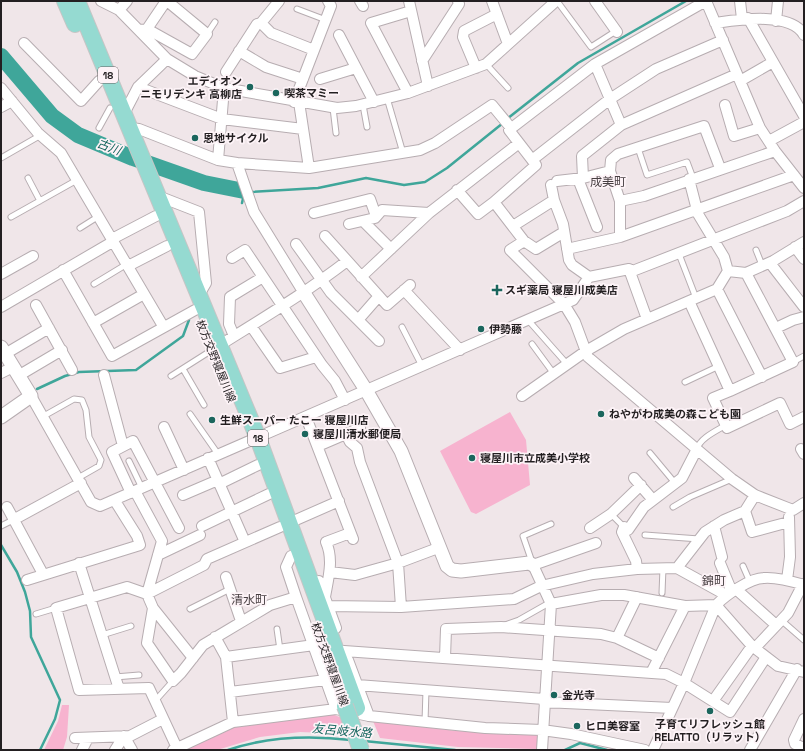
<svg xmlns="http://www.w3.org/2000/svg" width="805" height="751" font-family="'Space Grotesk','Noto Sans JP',sans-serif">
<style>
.green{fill:#f7b3cf}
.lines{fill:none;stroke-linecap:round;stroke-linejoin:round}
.stream{stroke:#3fa69a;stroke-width:2.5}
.river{stroke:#3fa69a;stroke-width:16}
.service-casing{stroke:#b7adb1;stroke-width:7}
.minor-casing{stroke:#b7adb1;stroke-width:12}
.tertiary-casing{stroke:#b7adb1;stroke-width:15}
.primary-casing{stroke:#c6c5c5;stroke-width:18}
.service{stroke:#fff;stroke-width:5}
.minor{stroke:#fff;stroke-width:10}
.tertiary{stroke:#fff;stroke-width:13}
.primary{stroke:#95dad1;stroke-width:16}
.primary-bridge-casing{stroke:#c6c5c5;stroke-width:18;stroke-linecap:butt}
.primary-bridge{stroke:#95dad1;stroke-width:16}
.poi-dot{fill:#1b665d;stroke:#fdf3f7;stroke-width:1.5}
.labels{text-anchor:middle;stroke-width:3.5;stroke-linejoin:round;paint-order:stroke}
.shield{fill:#fdf3f7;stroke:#645f61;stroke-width:1}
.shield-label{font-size:10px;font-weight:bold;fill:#231f21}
.poi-label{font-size:11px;font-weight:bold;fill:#231f21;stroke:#fdf3f7;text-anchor:start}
.street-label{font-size:11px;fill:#231f21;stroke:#fdf3f7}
.water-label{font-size:12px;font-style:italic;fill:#0e625a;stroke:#fdf3f7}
.neighbourhood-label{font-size:12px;fill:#473f42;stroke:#fdf3f7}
</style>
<rect width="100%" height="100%" fill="#f0e6e9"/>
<path class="green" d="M510 412 526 440 530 485 476 514 471 512 440 451Z
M62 705H69L67 737 63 750H44L58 721Z
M327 712 342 718 348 734 300 732 260 737 217 750H179L222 728Z
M373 721 457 731 535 733 539 736 538 749 458 747 380 738Z"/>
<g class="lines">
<path class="stream" d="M507 119 578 63 686 1
M250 192 318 188 366 178 404 185 425 182 447 168 503 123
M242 203 244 194
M37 389 65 376 79 372 136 370 183 336 189 320
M1 545 17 572 25 592 30 611 31 637 60 700 55 719 40 750
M364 741 455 750
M228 750C269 736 309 735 351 740
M565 750 580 743 607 750"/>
<path class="river" d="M1 56 52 116 78 135 133 158 204 183 244 191"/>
<defs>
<path id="service" d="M557 1 591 47 616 31
M297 9 326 20
M207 34 215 22
M486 64 508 88
M387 98 403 153
M363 105 367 127
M333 108 336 133
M99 128 110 108
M638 148 647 175 687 162 693 178
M1 158 41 135
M28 178 40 201
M11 217 77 180
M80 228 99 216
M756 250 762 265
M679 254 696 298
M94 284 127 264
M528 320 567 364
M402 327 422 366
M532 344 554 374
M793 362 804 356
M183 369 204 405
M171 376 212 350
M685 382 719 366
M190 414 218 454
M42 417 74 399 82 400 86 410 89 437 101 460 99 466 78 478
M697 449C700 438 716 431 726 425
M650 453 675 483
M129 461 142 488
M673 507 690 497 732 479
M611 514 624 527
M1 526 13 520
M645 535 699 539
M532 562 523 536 551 524
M743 566 750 582
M662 593 663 568
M190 609 230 589
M36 614 56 608
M781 620 804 640
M505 625 519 620 549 603
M277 629 280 650
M102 635 131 626
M115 677 139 675
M155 701 173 681
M425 722 426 690"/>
<path id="minor" d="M101 1 119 10 167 59 195 76 224 88 337 108 356 106 408 93 486 64 556 1
M279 1 261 23 271 33 314 50
M360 1 363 6
M409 1 428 86
M492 1 508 44
M595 1 617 32
M740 1 742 19
M119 10 127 1
M748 18 804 116
M776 21 778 1
M715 23C737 20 791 11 804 35
M147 29 166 1
M139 30 147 29 192 54 207 34 167 1
M339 35 374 102
M24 43 81 101 99 81
M239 51 266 67 303 79
M422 61 459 4 458 1
M595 64 621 125
M476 68 463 37 464 31 497 14
M226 72 257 24 261 23
M320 79 356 68
M740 81 773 62
M138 87 222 119 303 129
M1 88 38 133 61 153 163 326
M408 93 371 23 411 11
M294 102 331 6 328 1
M299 102 309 168
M725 105 734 136 760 128
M1 107 12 101
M123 111 126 110 138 87 167 59
M130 128 139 129 218 160 237 163 254 212 304 293
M769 141 804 122
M218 160 224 88
M532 160 610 99 656 69 723 40
M237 163 309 168 420 150 435 143 492 105 511 128
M583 178 582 156 621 125 737 74
M578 179 597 227
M557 181 583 178 610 171
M551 185 554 200 563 224 569 260 572 265 589 277 629 269
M457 190 478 214 494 202 536 165 509 130 595 64 706 1 760 128 775 151 804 188
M158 196 199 212 206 283 199 295
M620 201 644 196 775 151
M494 202 524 241 536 249 564 232
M314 213 370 199 376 216
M363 221 391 249
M349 224 375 218 382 210 429 213
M513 226 554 200
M325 236 387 305 410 285
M620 237V201L610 171 611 160 618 154 704 126 720 168
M112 239 156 216
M524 241 510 250 564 304 573 300 589 277
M296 244 331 293 379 341
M795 247 804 259
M567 249 620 237 794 175
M232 258 245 250 322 365 335 381 345 400
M770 263 804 307
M128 266 167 246
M63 270 112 356 195 310
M728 271 746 273 773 261 804 242
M1 274 33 256
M361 277 429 213 519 143
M717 289 762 377
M404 290 460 350
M689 301 730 391 713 398 727 428 780 403 790 424 804 417
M36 305 72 370
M1 307 114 241
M647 319 630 272 787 211 804 201
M358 320 379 296
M93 323 144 294
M251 326 280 368 316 357
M776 328 793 320 804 317
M234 336 229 324 230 297 263 277
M220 345C263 318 307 292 347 261
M5 354 49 328
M1 373 13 367
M104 375 123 446
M18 376 62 350
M730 391 793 362 746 273
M31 396 91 502 100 506 564 304 575 322 588 357 732 479 755 495 793 510 804 503
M522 396 586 351 624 329 717 289 728 271 724 257 698 214 689 179
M306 417 353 539
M164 427 184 470
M346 434 350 442 357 448 360 462 398 563 401 607
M318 446 360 428
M801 449 804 454
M208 458 245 542
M634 478 653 500
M219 484 258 465
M135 491 162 541 147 594 153 608 193 658
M131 493 112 452 133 441 179 528
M183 495 218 480
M7 507 43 574
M745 511 755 495
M13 520 81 483
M289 523 339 501
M202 526 269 494
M714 526 722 557
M590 528 611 514 641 485
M158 555 200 535
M79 563 119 689
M720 563 732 592
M677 568 705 532 724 520 745 511 752 532 789 522
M637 569 636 561 622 532 624 527 628 530 644 507 682 478 697 449
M330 572 355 575 398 563 438 548
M226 577 241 621
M27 580 140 545 137 536 115 501
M787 580 790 557 789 517
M319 581 336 628
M737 590 776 625
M296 597 336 709
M325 597C328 579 334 560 326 542L350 533
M551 604 601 595H624L685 606 716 605 752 646 778 666 804 672
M328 606 401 607 514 599 541 586 593 574 637 569 677 568 726 595
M153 608 147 643 173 681 181 673 203 645 270 605 296 597 286 567 291 556
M215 637 226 657 233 722
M617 638 637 597
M755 648 788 613 803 584
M344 651 666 674 684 683 730 712 766 657
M226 657 314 645
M445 658 446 629 501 627 601 634 617 638 659 658
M348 660 369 716
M651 673 685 606
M357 685 544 699
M230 692 326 680
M713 701 752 646
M544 702 672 708
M804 719 794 740 795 744 804 748
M75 738 130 736 163 719
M177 748 149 688 79 690 56 608 127 587 147 594 204 565 207 559 280 527
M82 750 88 738
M115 750 124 736 132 750
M173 750 233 722 336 709 369 716 485 728 542 730 571 734 645 750
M542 750 551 604 533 565 596 543
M653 750 684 683 716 605C726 595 750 578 764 578 777 577 791 581 804 585
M750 750 797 669"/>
<path id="tertiary" d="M304 293 366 390 401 451 447 566 452 570 461 571 529 563 533 565
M1 347 31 396 1 417"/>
<path id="primary" d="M65 1 75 24
M77 1 258 438 357 708"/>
</defs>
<use href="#service" class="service-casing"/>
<use href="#minor" class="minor-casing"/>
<use href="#tertiary" class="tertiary-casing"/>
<use href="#primary" class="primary-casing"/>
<use href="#service" class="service"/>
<use href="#minor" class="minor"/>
<use href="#tertiary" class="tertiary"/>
<use href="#primary" class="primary"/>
<defs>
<path id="primary-bridge" d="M345 706 361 750"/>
</defs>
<use href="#primary-bridge" class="primary-bridge-casing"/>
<use href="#primary-bridge" class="primary-bridge"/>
</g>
<g class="poi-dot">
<circle cx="250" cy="87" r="4"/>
<circle cx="276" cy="93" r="4"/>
<circle cx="195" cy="138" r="4"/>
<path d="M495 284h4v4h4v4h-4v4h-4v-4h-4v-4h4z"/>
<circle cx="481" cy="329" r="4"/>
<circle cx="601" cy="414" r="4"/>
<circle cx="212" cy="420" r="4"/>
<circle cx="305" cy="434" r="4"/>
<circle cx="472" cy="458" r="4"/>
<circle cx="554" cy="695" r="4"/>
<circle cx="710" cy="711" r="4"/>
<circle cx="577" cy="726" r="4"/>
</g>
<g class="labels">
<g class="shield">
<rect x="98" y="67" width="20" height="16" rx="3"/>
<rect x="248" y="430" width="20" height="16" rx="3"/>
</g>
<g class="shield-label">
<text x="108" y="79">18</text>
<text x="258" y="442">18</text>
</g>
<g class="poi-label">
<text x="242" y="85" text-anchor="end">エディオン<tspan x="242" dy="13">ニモリデンキ 高柳店</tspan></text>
<text x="284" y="97">喫茶マミー</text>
<text x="203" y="142">恩地サイクル</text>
<text x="505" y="294">スギ薬局 寝屋川成美店</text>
<text x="489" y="333">伊勢藤</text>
<text x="609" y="418">ねやがわ成美の森こども園</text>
<text x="220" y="424">生鮮スーパー たこー 寝屋川店</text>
<text x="313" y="438">寝屋川清水郵便局</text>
<text x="480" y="462">寝屋川市立成美小学校</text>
<text x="562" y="699">金光寺</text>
<text x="710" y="728" text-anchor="middle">子育てリフレッシュ館<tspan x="710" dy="13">RELATTO（リラット）</tspan></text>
<text x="585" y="730">ヒロ美容室</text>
</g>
<g class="street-label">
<text transform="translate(216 361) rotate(68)" y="4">枚方交野寝屋川線</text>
<text transform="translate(330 664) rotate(70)" y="4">枚方交野寝屋川線</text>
</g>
<g class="water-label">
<text transform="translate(109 147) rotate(21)" y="4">古川</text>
<text transform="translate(342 731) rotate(5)" y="4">友呂岐水路</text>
</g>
<g class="neighbourhood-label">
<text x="608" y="186">成美町</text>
<text x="714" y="585">錦町</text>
<text x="249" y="604">清水町</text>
</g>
</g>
<rect width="805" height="751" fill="none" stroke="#231f21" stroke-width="4"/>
</svg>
